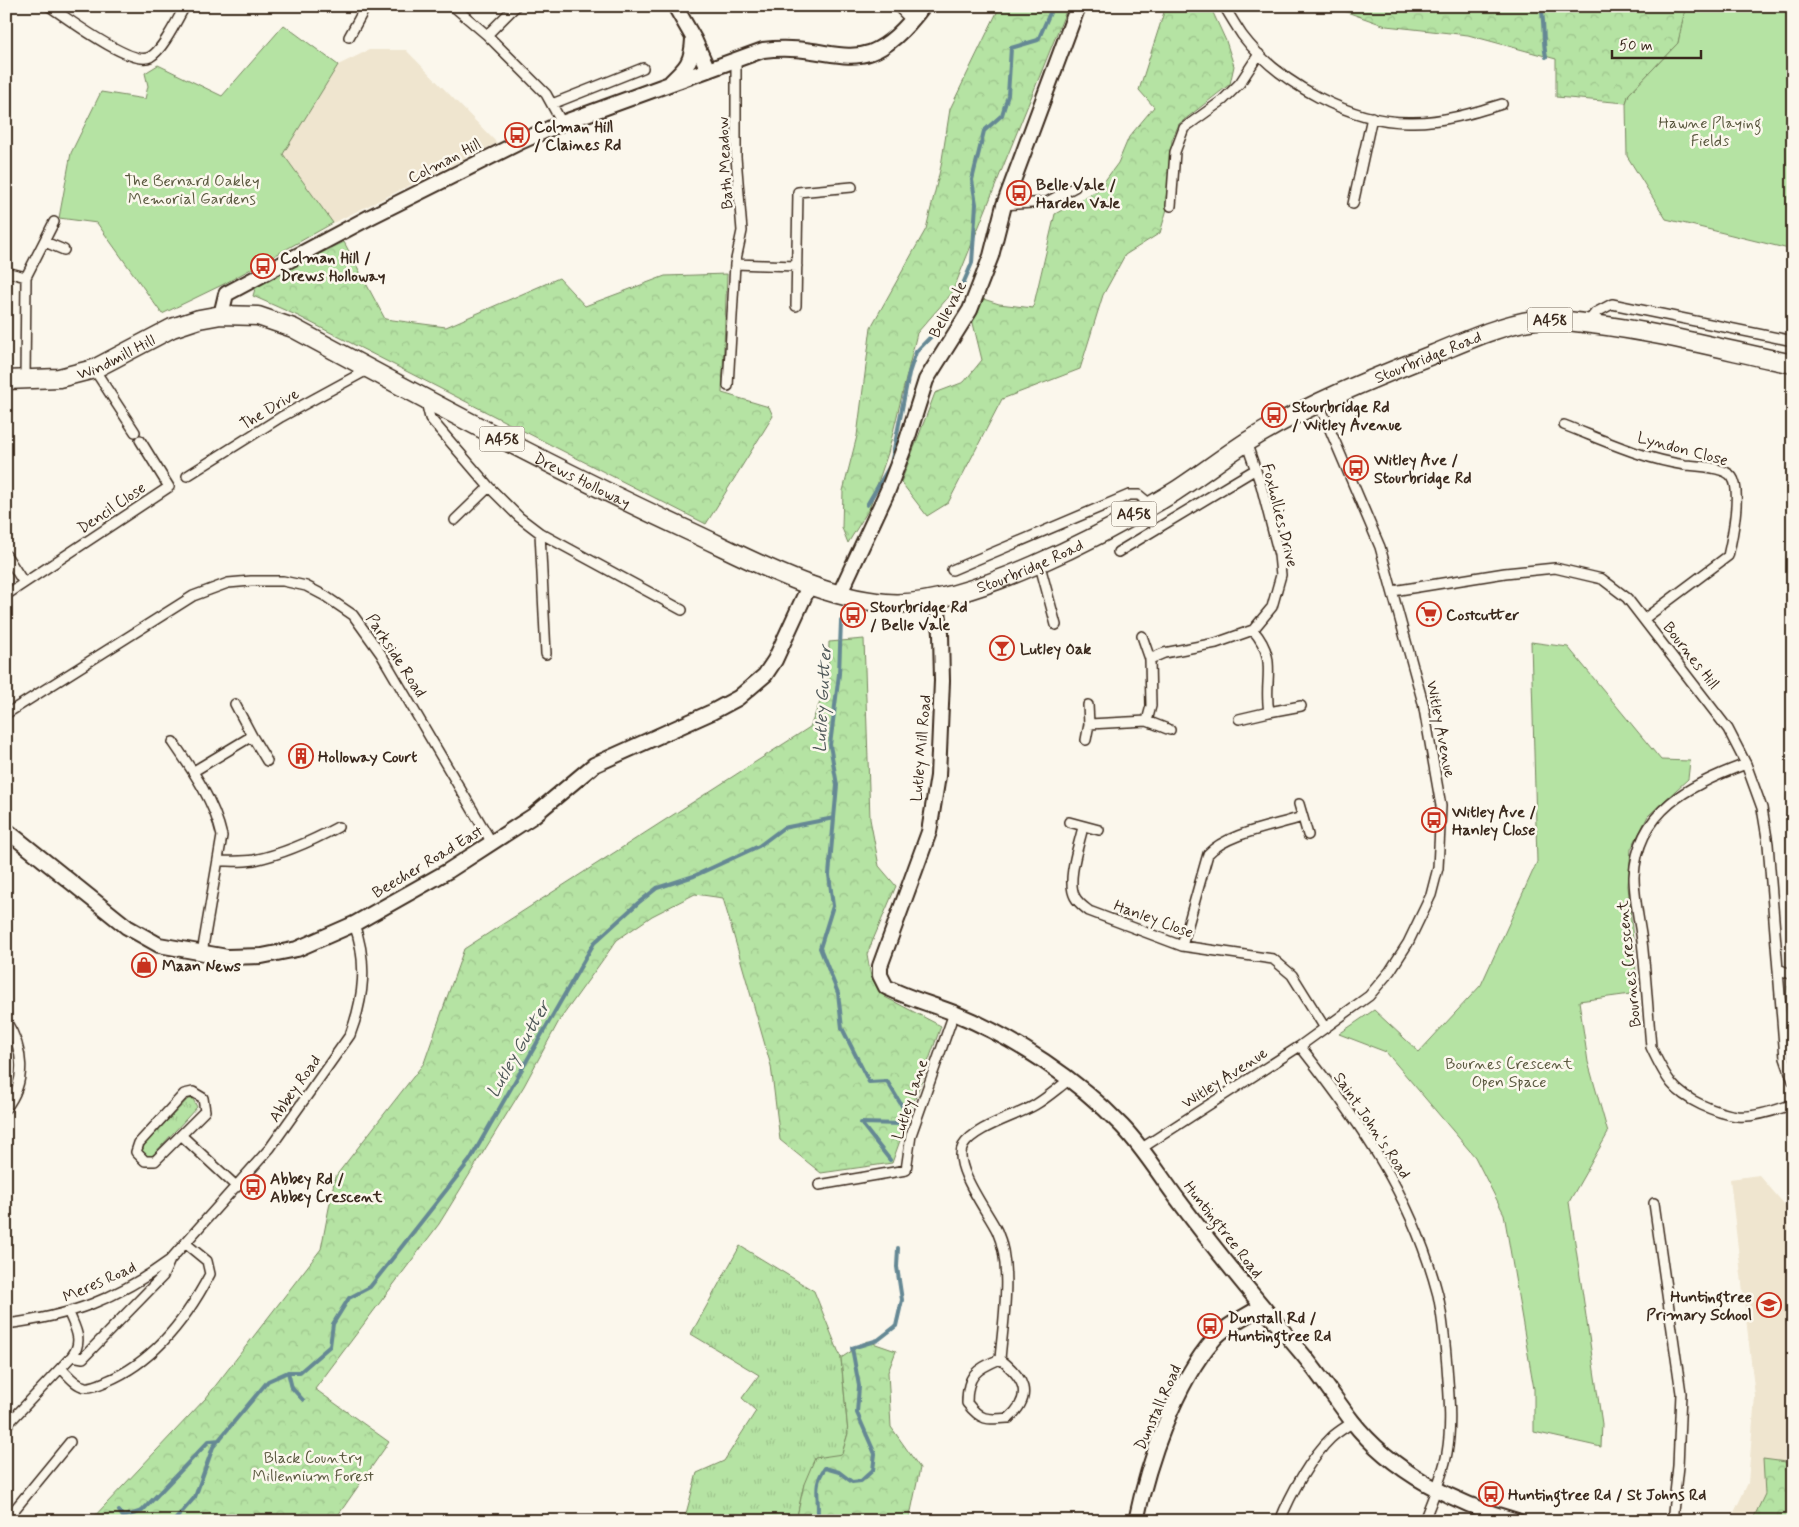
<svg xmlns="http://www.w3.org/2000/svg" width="1799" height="1527" font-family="Mynerve,sans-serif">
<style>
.built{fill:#efe5cf}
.grass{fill:url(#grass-tufts);stroke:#788660}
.forest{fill:url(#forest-crowns);stroke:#788660}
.green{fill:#b5e3a3;stroke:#788660}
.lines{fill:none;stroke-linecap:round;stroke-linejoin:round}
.stream{stroke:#658894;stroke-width:4}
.street-casing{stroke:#3b2a1e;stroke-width:12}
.secondary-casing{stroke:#3b2a1e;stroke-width:18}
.highway-casing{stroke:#3b2a1e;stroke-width:21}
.street{stroke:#fbf7ec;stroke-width:9}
.secondary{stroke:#fbf7ec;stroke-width:14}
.highway{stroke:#fbf7ec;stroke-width:18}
.labels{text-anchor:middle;stroke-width:5;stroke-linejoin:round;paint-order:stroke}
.shield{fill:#fbf7ec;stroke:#75685c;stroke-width:1}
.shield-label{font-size:15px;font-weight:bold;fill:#3b2a1e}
.park-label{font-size:16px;fill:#5a583f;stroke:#fbf7ec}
.poi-label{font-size:16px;font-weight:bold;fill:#3b2a1e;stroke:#fbf7ec;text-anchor:start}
.street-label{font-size:16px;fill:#3b2a1e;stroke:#fbf7ec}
.water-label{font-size:18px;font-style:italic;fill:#505959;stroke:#fbf7ec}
</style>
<defs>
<pattern id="grass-tufts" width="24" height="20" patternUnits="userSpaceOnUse" patternTransform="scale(1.25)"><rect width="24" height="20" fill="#b5e3a3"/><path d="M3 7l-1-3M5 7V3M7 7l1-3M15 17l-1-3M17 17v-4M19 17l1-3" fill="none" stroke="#9dc38c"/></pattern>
<pattern id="forest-crowns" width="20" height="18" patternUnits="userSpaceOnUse" patternTransform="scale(1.25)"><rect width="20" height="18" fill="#b5e3a3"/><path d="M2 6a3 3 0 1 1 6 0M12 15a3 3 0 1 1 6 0" fill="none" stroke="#9dc38c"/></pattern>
</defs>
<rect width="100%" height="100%" fill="#fbf7ec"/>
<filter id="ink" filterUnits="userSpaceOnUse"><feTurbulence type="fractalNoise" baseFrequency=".02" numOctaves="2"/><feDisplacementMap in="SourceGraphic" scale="10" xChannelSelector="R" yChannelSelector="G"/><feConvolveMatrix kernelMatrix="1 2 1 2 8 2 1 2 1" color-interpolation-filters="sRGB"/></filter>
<g filter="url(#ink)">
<path class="built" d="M369 50H406L497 143 333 223 283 154 338 65Z
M1759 1175 1793 1214V1521H1730L1748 1483 1755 1396 1730 1179Z"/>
<path class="grass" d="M1788 986H1793V1061L1792 1058Z
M188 1099H193L197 1107 153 1155 148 1157 142 1153 144 1145Z
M740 1246 814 1291 841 1358 848 1433 842 1454 804 1484 796 1521H684L697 1473 724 1461 756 1411 742 1398 759 1375 691 1334Z"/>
<path class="forest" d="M1000 6H1068L952 293 917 333 888 453 869 509 848 543 842 528 843 491 857 436 871 327 926 229 941 166 950 109Z
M1166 6H1210L1226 41 1234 66 1230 84 1179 124 1172 140 1167 209 1160 233 1125 255 1103 295 1080 369 1002 399 948 503 927 516 901 482 935 393 964 382 982 360 972 319 977 297 999 304 1033 308 1055 214 1098 190 1118 163 1129 137 1154 107 1139 90Z
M1330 6H1762L1686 9 1678 43 1629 94 1626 103 1556 97V59L1468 35 1386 26Z
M344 242 385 319 446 327 559 278 585 306 665 276 727 274 722 393 769 407 773 416 706 524 298 316 253 296 256 285Z
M864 639 870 819 879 866 896 886 867 954 871 977 885 997 941 1026 892 1163 821 1173 780 1140 771 1066 723 898 695 894 652 916 617 940 559 1021 524 1086 439 1224 315 1389 389 1442 334 1521H90L206 1398 321 1249 335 1177 424 1063 464 949 810 727 828 682 829 642Z
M867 1341 896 1351 888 1372 891 1427 920 1468 909 1521H796L804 1484 815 1458 842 1454 848 1433 841 1358Z
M1763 1459 1786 1462 1793 1485V1521H1752L1765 1494Z"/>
<path class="green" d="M1793 6V250L1666 219 1627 156 1626 103 1629 94 1678 43 1685 9Z
M284 25 338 65 283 154 333 223 224 284 162 314 97 223 59 218 71 153 101 92 145 99 148 86 145 73 158 65 222 96Z
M1531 642 1568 647 1661 760 1690 761 1688 779 1648 816 1631 849 1628 886 1638 993 1579 1001 1588 1062 1608 1133 1569 1202 1602 1424 1601 1447 1534 1432V1389L1504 1214 1475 1157 1386 1052 1339 1034 1374 1010 1419 1052 1481 985 1537 862Z"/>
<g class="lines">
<path class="stream" d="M1541 6C1545 23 1542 39 1546 57
M867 505 891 464 909 373 916 352 948 319 972 263 976 204 972 180 984 131 1002 115 1008 95 1011 48 1038 40 1053 6
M834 818 829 875 833 906 820 948 838 993 842 1028 869 1082 887 1081 905 1111 901 1124 861 1123 890 1160
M288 1372 292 1388 303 1400
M119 1511 123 1517 142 1511 209 1441 220 1440
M174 1521 195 1497 213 1447 268 1381 288 1372H300L330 1346 333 1324 349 1298 370 1287 470 1160 594 943 638 903 657 888 694 876 759 846 783 828 834 818 837 785 830 745 839 674 841 621
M817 1521C821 1498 811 1487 825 1468L839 1472 852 1482 861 1481 873 1470 875 1454 857 1413 859 1386 852 1348 878 1340 896 1326 902 1300 897 1267 898 1248"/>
<defs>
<path id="street" d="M49 6C67 18 132 67 150 57 163 50 177 20 185 6
M453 6 487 35 546 94 562 123
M897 6 912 21
M1224 6C1230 16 1236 26 1242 35 1278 83 1353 124 1413 122 1444 122 1473 113 1502 104
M487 35 516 6
M349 37 366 6
M552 104 643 68
M1353 204 1372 117
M1004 205 1047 202 1075 187
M1171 206 1175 152 1184 128 1223 100 1240 83 1259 54
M45 242 64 250
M735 264 797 266
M6 272 26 277
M796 306 798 192 852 187
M1587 323 1595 313 1612 304 1793 341
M94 369 135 432
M25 380 26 277 54 222
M728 386 735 264 742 231 736 157V59
M425 398 430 418 489 487 519 517 540 533 682 610
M1564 425C1603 440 1643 459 1685 465 1696 466 1725 467 1732 477 1742 490 1732 539 1728 556L1644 619
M187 476 281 417 369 369
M455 520 489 487
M540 533 546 654
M1118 552 1256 469
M6 555 24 583
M1039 562 1056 625
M952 570 1129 495H1139L1151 505
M1393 591 1505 573 1555 568 1602 579 1627 598 1728 729 1746 764 1762 808 1768 844 1785 1058 1793 1081
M6 595 169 487 140 440
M1142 636 1150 659
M235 704 252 736
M1269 712 1301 706
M6 714 193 596 228 583 251 581H283L306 586 325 596 353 615 381 654 492 843
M1239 719 1269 712C1263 679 1279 660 1253 630
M1147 721 1170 730
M1089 724 1147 721 1151 706 1150 659 1164 653 1216 643 1253 630 1272 607 1281 575 1279 555 1261 485 1246 442
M1086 740 1089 724 1088 705
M173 742C193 771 214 801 222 836L202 953
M1746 764C1691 784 1637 810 1634 877 1634 897 1639 920 1642 941 1646 976 1648 1012 1651 1047 1657 1060 1663 1073 1672 1084 1685 1100 1716 1113 1737 1116 1754 1118 1777 1110 1793 1104
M194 771 252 736 267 761
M1299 804 1308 835
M1069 822 1099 830
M1083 827C1079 845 1066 881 1075 897 1078 903 1084 907 1089 911L1182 946 1273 959 1292 975 1325 1028
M218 861C230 861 242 862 254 860 283 854 312 841 338 827
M1182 946 1208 854C1227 833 1275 826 1302 817
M1778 969 1793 975
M6 1021C24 1049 27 1081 6 1108
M1300 1046C1362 1125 1412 1196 1438 1295 1443 1318 1445 1343 1447 1366 1449 1395 1452 1425 1447 1453 1443 1476 1432 1499 1424 1521
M181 1135 205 1111 203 1098 193 1092 184 1094 139 1143 136 1152 145 1161H155L181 1135 237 1187
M1142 1148 1300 1046 1369 996 1390 971 1408 943 1431 895 1438 868 1441 806 1423 703 1380 547 1319 404
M819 1185 906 1170 911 1135 954 1013
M1654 1203 1681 1393 1678 1466 1672 1521
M69 1313C75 1328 84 1341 72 1356
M6 1324C71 1316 117 1299 170 1260
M1000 1359C976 1369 967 1375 967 1403 981 1421 987 1420 1009 1418 1034 1395 1024 1378 1000 1359 1003 1322 1013 1266 997 1231 988 1212 952 1166 963 1146 974 1127 1017 1116 1035 1105 1047 1098 1058 1088 1069 1080
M61 1368C68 1375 75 1385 85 1387 92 1388 100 1384 107 1381 153 1362 187 1318 210 1274L207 1261 185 1243
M6 1426 72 1356 83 1358 163 1276 170 1260 270 1148 350 1035C364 998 368 962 354 924
M6 1520 70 1442
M1280 1521C1290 1495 1311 1457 1331 1438 1337 1432 1346 1427 1353 1422"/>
<path id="secondary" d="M675 6 694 39 708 70
M671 82C687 67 692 62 693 39
M221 315 226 294 370 217 522 141 562 123 763 50C841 41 861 89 923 6
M840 593 888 490 906 443 926 380 970 310 991 256 1004 205 1078 6
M936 598 941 633 942 681 938 776 929 832 880 966V975L886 987C908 998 931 1004 954 1013 1015 1038 1077 1079 1122 1126 1144 1149 1160 1176 1179 1201 1218 1254 1261 1305 1304 1356 1321 1377 1336 1400 1352 1421 1392 1472 1456 1504 1517 1521
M6 830 127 927 159 945 227 957 262 956 297 949 354 924 448 871 533 816 594 765 712 712 738 698 765 675 775 660 810 584
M1136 1521C1148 1463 1175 1383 1214 1339 1226 1325 1247 1316 1262 1306"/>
<g id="highway">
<path id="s1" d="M6 380 59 378 94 369 172 328 199 319 221 315 258 316 293 328C423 398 553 468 687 530 750 559 816 597 886 603 963 610 1109 532 1174 492 1199 476 1223 457 1248 441 1306 405 1371 379 1434 354 1466 341 1500 325 1535 320 1553 318 1573 322 1592 324 1659 332 1726 350 1793 364"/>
</g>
</defs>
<use href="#street" class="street-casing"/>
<use href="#secondary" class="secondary-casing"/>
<use href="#highway" class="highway-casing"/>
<use href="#street" class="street"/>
<use href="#secondary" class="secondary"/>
<use href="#highway" class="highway"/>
</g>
</g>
<defs>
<symbol id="bus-ring" viewBox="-11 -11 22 22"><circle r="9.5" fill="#fbf7ec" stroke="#c8321e" stroke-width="1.5"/><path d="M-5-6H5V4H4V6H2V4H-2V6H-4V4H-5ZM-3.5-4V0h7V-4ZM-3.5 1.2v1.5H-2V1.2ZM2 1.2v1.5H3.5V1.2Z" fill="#c8321e"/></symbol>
<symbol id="supermarket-ring" viewBox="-11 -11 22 22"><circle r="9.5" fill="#fbf7ec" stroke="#c8321e" stroke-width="1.5"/><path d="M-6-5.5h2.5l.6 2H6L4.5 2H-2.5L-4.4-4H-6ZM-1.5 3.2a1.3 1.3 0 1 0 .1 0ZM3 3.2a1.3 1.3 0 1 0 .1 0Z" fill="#c8321e"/></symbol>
<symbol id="bar-ring" viewBox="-11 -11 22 22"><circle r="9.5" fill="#fbf7ec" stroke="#c8321e" stroke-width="1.5"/><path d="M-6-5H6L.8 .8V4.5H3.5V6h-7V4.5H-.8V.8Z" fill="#c8321e"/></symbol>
<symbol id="building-ring" viewBox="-11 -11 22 22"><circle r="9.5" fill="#fbf7ec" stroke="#c8321e" stroke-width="1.5"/><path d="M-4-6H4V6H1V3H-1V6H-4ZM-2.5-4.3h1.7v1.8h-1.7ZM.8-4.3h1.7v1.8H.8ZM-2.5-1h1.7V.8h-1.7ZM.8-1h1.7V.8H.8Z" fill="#c8321e"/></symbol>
<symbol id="shop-ring" viewBox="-11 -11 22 22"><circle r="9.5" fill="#fbf7ec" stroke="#c8321e" stroke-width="1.5"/><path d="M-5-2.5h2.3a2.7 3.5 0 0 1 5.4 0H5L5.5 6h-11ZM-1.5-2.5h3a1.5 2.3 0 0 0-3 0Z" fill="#c8321e"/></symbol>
<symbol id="school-ring" viewBox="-11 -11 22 22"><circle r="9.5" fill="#fbf7ec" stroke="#c8321e" stroke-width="1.5"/><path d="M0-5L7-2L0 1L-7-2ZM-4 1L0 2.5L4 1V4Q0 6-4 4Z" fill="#c8321e"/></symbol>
</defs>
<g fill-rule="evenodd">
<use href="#bus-ring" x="503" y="121" width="28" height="28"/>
<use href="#bus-ring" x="1005" y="179" width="28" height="28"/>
<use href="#bus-ring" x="249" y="252" width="28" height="28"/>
<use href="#bus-ring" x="1260" y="401" width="28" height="28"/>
<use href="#bus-ring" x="1342" y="454" width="28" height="28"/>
<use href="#supermarket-ring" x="1415" y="600" width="28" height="28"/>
<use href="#bus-ring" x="839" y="601" width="28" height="28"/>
<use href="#bar-ring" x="988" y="634" width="28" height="28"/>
<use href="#building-ring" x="287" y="742" width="28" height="28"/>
<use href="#bus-ring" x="1420" y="806" width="28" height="28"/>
<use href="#shop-ring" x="130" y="951" width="28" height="28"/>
<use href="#bus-ring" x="239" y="1173" width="28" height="28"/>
<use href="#school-ring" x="1755" y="1291" width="28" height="28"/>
<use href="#bus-ring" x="1196" y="1312" width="28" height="28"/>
<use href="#bus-ring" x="1477" y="1480" width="28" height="28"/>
</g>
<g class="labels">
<g class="shield">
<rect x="1527.5" y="307.5" width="45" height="25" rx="4"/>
<rect x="479.5" y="426.5" width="45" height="25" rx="4"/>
<rect x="1111.5" y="501.5" width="45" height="25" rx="4"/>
</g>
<g class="shield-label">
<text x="1550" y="325">A458</text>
<text x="502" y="444">A458</text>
<text x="1134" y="519">A458</text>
</g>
<g class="park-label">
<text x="1710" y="128">Hawne Playing<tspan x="1710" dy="18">Fields</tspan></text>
<text x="192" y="186">The Bernard Oakley<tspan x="192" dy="18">Memorial Gardens</tspan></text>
<text x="1509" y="1069">Bournes Crescent<tspan x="1509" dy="18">Open Space</tspan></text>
<text x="313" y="1463">Black Country<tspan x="313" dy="18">Millennium Forest</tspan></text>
</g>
<g class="poi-label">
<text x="534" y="132">Colman Hill<tspan x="534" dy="18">/ Claines Rd</tspan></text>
<text x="1036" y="190">Belle Vale /<tspan x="1036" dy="18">Harden Vale</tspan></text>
<text x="280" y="263">Colman Hill /<tspan x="280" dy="18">Drews Holloway</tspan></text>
<text x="1292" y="412">Stourbridge Rd<tspan x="1292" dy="18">/ Witley Avenue</tspan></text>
<text x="1374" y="465">Witley Ave /<tspan x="1374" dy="18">Stourbridge Rd</tspan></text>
<text x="870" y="612">Stourbridge Rd<tspan x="870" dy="18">/ Belle Vale</tspan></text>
<text x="1446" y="620">Costcutter</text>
<text x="1020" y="654">Lutley Oak</text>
<text x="318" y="762">Holloway Court</text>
<text x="1452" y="817">Witley Ave /<tspan x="1452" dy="18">Hanley Close</tspan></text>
<text x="162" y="971">Maan News</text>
<text x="270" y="1184">Abbey Rd /<tspan x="270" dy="18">Abbey Crescent</tspan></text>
<text x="1752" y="1302" text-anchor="end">Huntingtree<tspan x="1752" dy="18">Primary School</tspan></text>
<text x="1228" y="1323">Dunstall Rd /<tspan x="1228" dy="18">Huntingtree Rd</tspan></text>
<text x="1508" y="1500">Huntingtree Rd / St Johns Rd</text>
</g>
<g class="street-label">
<text transform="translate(444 160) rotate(-27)" y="6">Colman Hill</text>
<text transform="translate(724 163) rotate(-93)" y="6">Bath Meadow</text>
<text transform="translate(947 309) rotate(-62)" y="6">Bellevale</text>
<text dy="6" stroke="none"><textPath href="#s1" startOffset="114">Windmill Hill</textPath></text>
<text dy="6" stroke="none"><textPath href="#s1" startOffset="1559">Stourbridge Road</textPath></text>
<text transform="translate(269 408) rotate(-31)" y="6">The Drive</text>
<text transform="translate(1683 448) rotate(15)" y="6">Lyndon Close</text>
<text dy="6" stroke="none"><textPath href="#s1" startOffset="629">Drews Holloway</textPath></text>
<text transform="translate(111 507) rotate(-34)" y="6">Dencil Close</text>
<text transform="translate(1281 515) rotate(76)" y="6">Foxhollies Drive</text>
<text dy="6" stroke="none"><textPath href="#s1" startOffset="1108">Stourbridge Road</textPath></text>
<text transform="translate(397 655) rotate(57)" y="6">Parkside Road</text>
<text transform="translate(1692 655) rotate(52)" y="6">Bournes Hill</text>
<text transform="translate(1442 729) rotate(79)" y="6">Witley Avenue</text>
<text transform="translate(920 748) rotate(-85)" y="6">Lutley Mill Road</text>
<text transform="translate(427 861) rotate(-31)" y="6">Beecher Road East</text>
<text transform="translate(1154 918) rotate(20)" y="6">Hanley Close</text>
<text transform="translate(1628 964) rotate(-96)" y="6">Bournes Crescent</text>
<text transform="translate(1224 1077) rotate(-33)" y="6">Witley Avenue</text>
<text transform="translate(294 1088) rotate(-55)" y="6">Abbey Road</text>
<text transform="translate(909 1099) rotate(-72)" y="6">Lutley Lane</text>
<text transform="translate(1373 1125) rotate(56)" y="6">Saint John's Road</text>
<text transform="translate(1224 1229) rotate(52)" y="6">Huntingtree Road</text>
<text transform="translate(99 1281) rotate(-24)" y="6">Meres Road</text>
<text transform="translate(1157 1407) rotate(-66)" y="6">Dunstall Road</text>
</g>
<g class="water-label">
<text transform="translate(822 699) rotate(-87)" y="6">Lutley Gutter</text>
<text transform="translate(518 1049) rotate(-60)" y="6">Lutley Gutter</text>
</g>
</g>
<rect width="1799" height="1527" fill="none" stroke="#fbf7ec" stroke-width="25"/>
<rect x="12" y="12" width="1774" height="1502" fill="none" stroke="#3b2a1e" stroke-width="2" filter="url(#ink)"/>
<path d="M1612 50v8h89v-8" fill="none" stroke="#3b2a1e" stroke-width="2.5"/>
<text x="1619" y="50" font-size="15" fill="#3b2a1e" stroke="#fbf7ec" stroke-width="4" paint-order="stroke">50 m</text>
</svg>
